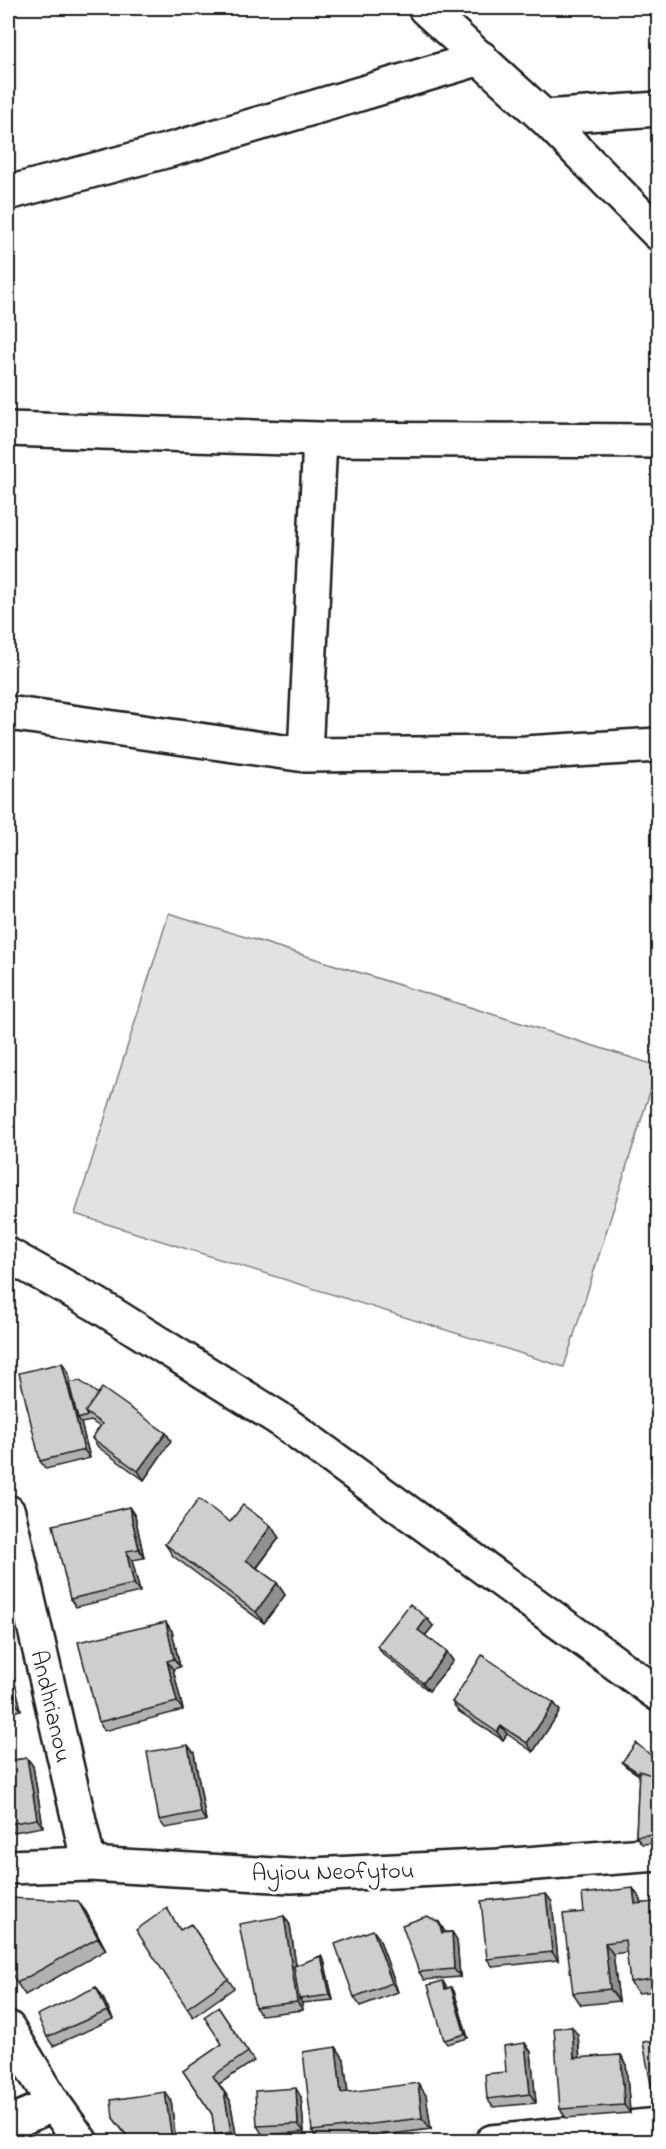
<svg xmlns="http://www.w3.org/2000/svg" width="666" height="2149" font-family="'Indie Flower',sans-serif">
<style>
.green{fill:#e2e2e2;stroke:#7f7f7f;stroke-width:1.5}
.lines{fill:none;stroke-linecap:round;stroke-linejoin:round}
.street-casing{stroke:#1c1c1c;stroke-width:38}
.secondary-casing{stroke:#1c1c1c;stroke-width:38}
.path{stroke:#1c1c1c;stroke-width:4;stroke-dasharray:1.5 4.5;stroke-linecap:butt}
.street{stroke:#fff;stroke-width:33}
.secondary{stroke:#fff;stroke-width:33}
.wall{fill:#b1b1b1;stroke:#1c1c1c;stroke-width:1.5}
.shaded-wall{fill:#909090;stroke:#1c1c1c;stroke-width:1.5}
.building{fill:#cecece;stroke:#1c1c1c;stroke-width:1.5}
.labels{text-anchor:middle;stroke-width:6;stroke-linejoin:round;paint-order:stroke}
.street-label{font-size:24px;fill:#1c1c1c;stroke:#fff}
</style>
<rect width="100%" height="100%" fill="#fff"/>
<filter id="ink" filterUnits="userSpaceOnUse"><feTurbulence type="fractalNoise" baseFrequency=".0167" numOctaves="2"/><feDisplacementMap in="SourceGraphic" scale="12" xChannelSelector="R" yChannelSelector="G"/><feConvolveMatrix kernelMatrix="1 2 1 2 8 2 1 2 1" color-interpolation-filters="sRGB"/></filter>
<g filter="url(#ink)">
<path class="green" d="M169 913 658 1066 564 1367 75 1214Z"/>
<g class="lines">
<defs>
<path id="street" d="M544 117 658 109
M8 429 320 439 658 441
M8 713 305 755 525 753 658 745
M305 755 320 439
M8 1255 96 1304 278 1418 658 1694
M8 1512 89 1864
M8 1867 89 1864 291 1876 498 1866 658 1854
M8 2028 54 2104 81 2142
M8 2124 54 2104
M492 2142 658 2125"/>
<path id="secondary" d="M425 8 544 117 658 233
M8 193 177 148 481 58"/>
</defs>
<use href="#street" class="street-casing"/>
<use href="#secondary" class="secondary-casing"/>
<path class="path" d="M8 936 11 748"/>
<use href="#street" class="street"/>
<use href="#secondary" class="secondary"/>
</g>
<path class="wall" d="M62 1363 68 1371 71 1383 98 1394 166 1433 171 1441 144 1480 98 1447 92 1438 100 1427 91 1421 81 1423 90 1458 46 1469 40 1461Z
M129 1507 135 1516 144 1558 132 1560 140 1592 76 1607 70 1599Z
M230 1522 271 1526 279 1538 257 1568 277 1583 285 1595 264 1623 173 1556 165 1544Z
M433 1626 425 1636 447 1652 453 1661 429 1691 383 1654 377 1646Z
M172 1631 180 1667 173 1669 183 1710 104 1731 99 1722Z
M8 1652 21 1710 8 1713Z
M452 1702 554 1703 560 1711 533 1752 507 1734 503 1740 458 1711Z
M194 1753 206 1821 165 1828 159 1820Z
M27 1758 33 1766 43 1827 8 1833V1761Z
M658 1761V1843L642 1844 636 1836 639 1775 625 1766 622 1762Z
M546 1894 552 1902 558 1960 493 1967 487 1959Z
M641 1900V1904L655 1902 658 1907V1991L638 1993 630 1982 627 1952 613 1954 619 2001 581 2005 573 1993 584 1912Z
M86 1912 106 1950 25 1995 17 1983Z
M284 1916 290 1925 296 1966 321 1956 324 1960 333 2000 302 2003 303 2010 261 2015 255 2007Z
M439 1922 445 1932H452L457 1940 460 1977 424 1980 419 1972Z
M191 1924 234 1988 193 2017 187 2008 181 1930Z
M379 1938 398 1992 360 2006 354 1997Z
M443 1981 447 1988 451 1987 454 1991 468 2038 447 2044 444 2040Z
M96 1987 102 1996 113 2019 53 2046 47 2037Z
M218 2007 254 2061 219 2084 230 2100 237 2140 229 2142H220L215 2135 212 2114 183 2071 222 2044Z
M578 2035 580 2058 621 2055 626 2063 630 2113 566 2118 560 2109Z
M658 2039V2098L652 2090Z
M525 2043 531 2052 536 2103 493 2107 487 2099Z
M336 2047 344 2059 348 2092 426 2095 431 2129 329 2142H319L312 2131Z
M301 2097 304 2132 263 2135 257 2126Z
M171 2100 176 2142H131L113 2118Z"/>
<path class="shaded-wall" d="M62 1363 68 1371 80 1418 78 1419 81 1423 90 1458 84 1450Z
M166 1433 171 1441 144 1480 138 1471Z
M129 1507 135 1516 144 1558 139 1549Z
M271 1526 279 1538 254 1571 246 1560Z
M126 1551 132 1560 140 1592 134 1584Z
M277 1583 285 1595 264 1623 256 1612Z
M427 1618 433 1626 423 1638 418 1630Z
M166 1622 172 1631 180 1667 174 1659Z
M8 1652 21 1710 15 1702 8 1669Z
M447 1652 453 1661 429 1691 423 1683Z
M167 1661 173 1669 183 1710 177 1702Z
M554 1703 560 1711 533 1752 527 1743Z
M501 1726 507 1734 503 1740 497 1732Z
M188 1745 194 1753 206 1821 200 1812Z
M27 1758 33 1766 43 1827 37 1819Z
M633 1888 641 1900 643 1916 635 1904Z
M546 1894 552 1902 558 1960 552 1952Z
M78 1901 86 1912 106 1950 98 1938Z
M655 1902 658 1907V1933Z
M284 1916 290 1925 301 1999H299L302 2003 303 2010 297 2002Z
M439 1922 444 1931 448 1941 442 1933Z
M373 1930 379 1938 398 1992 392 1983Z
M452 1932 457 1940 460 1977 454 1969Z
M605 1943 613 1954 619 2001 610 1989Z
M321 1956 324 1960 333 2000 330 1995Z
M96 1987 102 1996 113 2019 107 2011Z
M451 1987 454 1991 468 2038 465 2034Z
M572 2027 578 2035 580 2066 574 2058Z
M525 2043 531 2052 536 2103 530 2094Z
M336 2047 344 2059 349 2104 341 2093Z
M621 2055 626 2063 630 2113 624 2105Z
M418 2083 426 2095 431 2129 422 2118Z
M296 2088 301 2097 304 2132 298 2124Z
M165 2092 171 2100 176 2142H173L172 2140Z
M224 2092 230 2100 237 2140 231 2132Z"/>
<path class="building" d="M62 1363 84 1450 40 1461 19 1373Z
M80 1381 98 1394 85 1412 87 1416 78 1419 69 1383Z
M102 1388 166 1433 138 1471 92 1438 102 1424 85 1412Z
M199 1499 230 1522 243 1505 271 1526 246 1560 277 1583 256 1612 165 1544Z
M129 1507 139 1549 126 1551 134 1584 70 1599 53 1525Z
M410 1604 427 1618 418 1630 447 1652 423 1683 377 1646Z
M166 1622 174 1659 167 1661 177 1702 99 1722 78 1642Z
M482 1655 554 1703 527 1743 501 1726 497 1732 452 1702Z
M8 1669 15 1702 8 1704Z
M636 1743 658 1761V1777L639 1771V1773L622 1762Z
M188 1745 200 1812 159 1820 147 1752Z
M27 1758 37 1819 8 1824V1761Z
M639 1771 658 1777V1834L636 1836Z
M633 1888 635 1904 655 1902 658 1933V1978L630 1982 625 1940 605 1943 610 1989 573 1993 563 1914 584 1912 582 1894Z
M546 1894 552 1952 487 1959 481 1901Z
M8 1898 78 1901 98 1938 17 1983 8 1966Z
M167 1908 180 1930 191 1924 228 1979 187 2008 136 1930Z
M284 1916 297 2002 255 2007 239 1924Z
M427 1916 439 1922 442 1933 452 1932 454 1969 419 1972 402 1925Z
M373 1930 392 1983 354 1997 335 1944Z
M321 1956 330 1995 299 1999 294 1966Z
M443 1981 445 1989 451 1987 465 2034 444 2040 428 1985Z
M96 1987 107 2011 47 2037 37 2015Z
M218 2007 248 2052 213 2076 224 2092 231 2132 215 2135 212 2114 183 2071 222 2044 204 2017Z
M572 2027 574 2058 621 2055 624 2105 560 2109 554 2028Z
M658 2039V2088L652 2090 643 2042Z
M525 2043 530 2094 487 2099 485 2074 506 2072 504 2046Z
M336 2047 341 2093 418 2083 422 2118 312 2131 303 2052Z
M296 2088 298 2124 257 2126 255 2091Z
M165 2092 172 2140 157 2142H132L113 2118 111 2100Z"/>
</g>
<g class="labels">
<g class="street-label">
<text transform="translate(52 1706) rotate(77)" y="8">Andhrianou</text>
<text transform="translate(333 1871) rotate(-1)" y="8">Ayiou Neofytou</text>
</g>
</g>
<rect width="666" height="2149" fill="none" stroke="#fff" stroke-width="30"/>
<rect x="15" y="15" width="636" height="2119" fill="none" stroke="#1c1c1c" stroke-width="2" filter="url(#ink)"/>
</svg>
